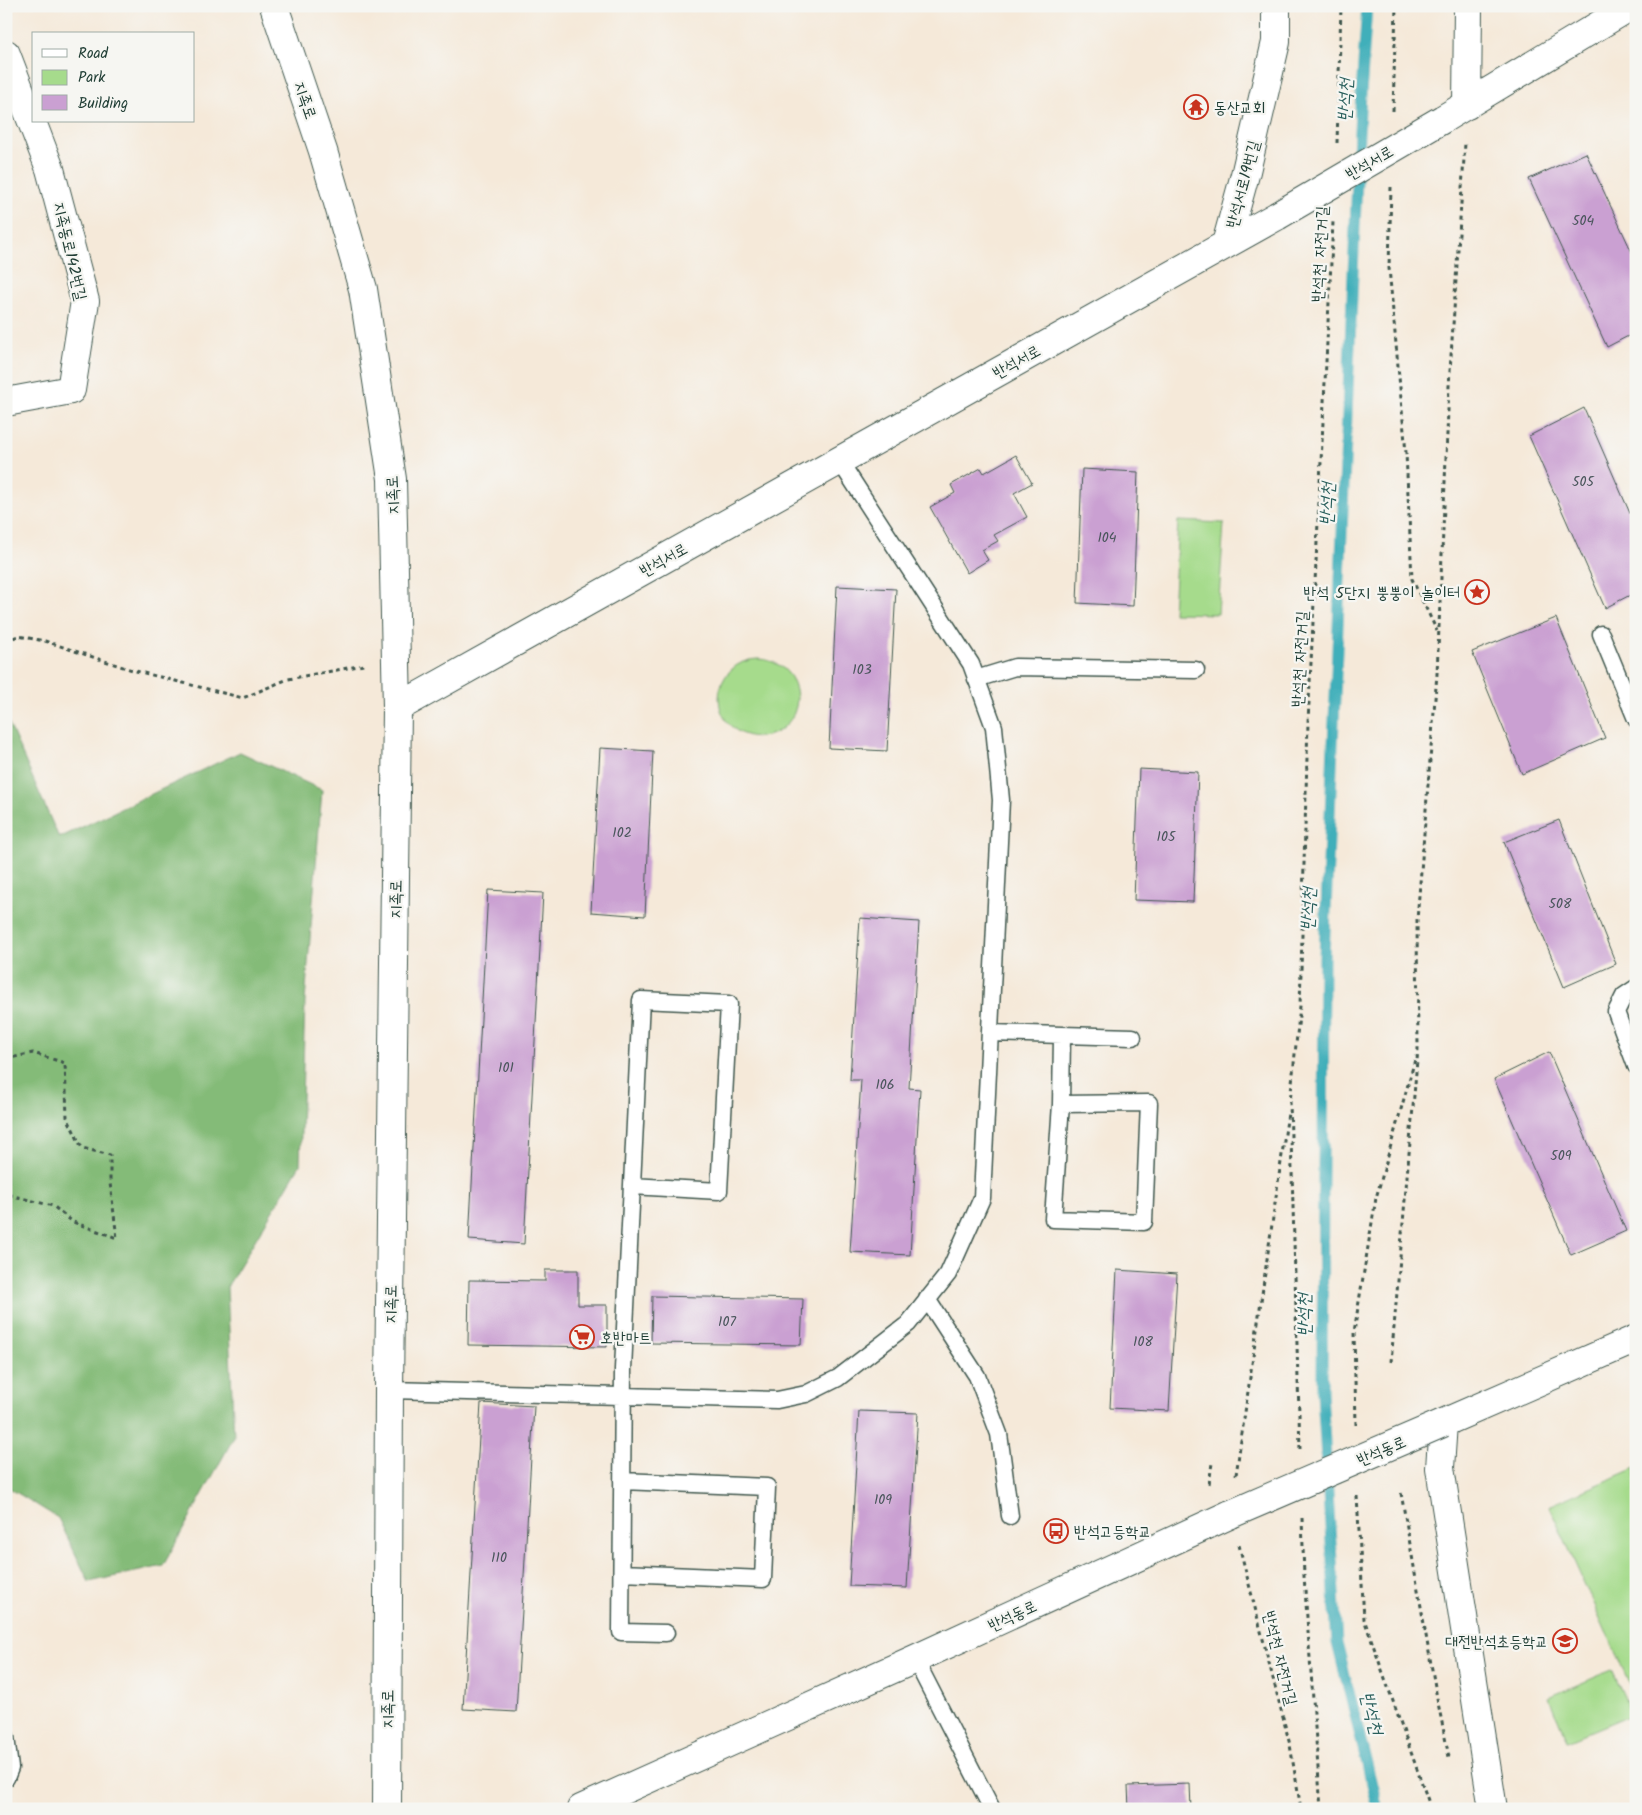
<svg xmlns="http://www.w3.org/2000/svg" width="1642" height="1815" font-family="Kalam,'Poor Story',sans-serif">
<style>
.green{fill:#a6db8c;stroke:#628c60}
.forest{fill:#84bb78;stroke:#527c56}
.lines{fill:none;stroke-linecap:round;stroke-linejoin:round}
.stream{stroke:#3fafba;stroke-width:11}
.building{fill:#caa0d2}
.lane-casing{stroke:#3f574d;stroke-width:19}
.street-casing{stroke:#3f574d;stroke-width:30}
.path{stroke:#3f574d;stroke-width:3;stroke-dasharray:4 4;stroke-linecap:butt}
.lane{stroke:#fff;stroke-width:16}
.street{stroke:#fff;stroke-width:28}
.street-bridge-casing{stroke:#3f574d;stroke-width:30;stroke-linecap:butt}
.street-bridge{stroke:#fff;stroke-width:28}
.labels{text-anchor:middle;stroke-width:4.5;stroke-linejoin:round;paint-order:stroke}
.number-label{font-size:14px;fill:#4a565c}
.street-label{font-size:16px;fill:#1f3d34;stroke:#f6f6f2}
.poi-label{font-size:16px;fill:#1f3d34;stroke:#f6f6f2;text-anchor:start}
.water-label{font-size:18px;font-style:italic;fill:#295f5c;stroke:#f6f6f2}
</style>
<rect width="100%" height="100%" fill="#f6f6f2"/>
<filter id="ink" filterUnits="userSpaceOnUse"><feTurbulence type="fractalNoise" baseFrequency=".02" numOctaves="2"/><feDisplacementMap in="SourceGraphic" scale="10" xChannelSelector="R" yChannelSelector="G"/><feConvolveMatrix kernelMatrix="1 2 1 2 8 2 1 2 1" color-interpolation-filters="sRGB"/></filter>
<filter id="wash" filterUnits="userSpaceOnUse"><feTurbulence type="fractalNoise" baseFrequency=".0096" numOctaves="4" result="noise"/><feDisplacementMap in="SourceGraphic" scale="20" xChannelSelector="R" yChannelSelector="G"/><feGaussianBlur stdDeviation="1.12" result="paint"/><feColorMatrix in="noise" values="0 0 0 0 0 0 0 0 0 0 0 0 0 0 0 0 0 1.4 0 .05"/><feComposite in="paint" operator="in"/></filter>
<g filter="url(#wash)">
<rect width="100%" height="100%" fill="#f5e9d9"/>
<path class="green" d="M1178 521 1224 523 1218 614 1173 613Z
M719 698a39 39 0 1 1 78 0a39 39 0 1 1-78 0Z
M1636 1468V1698L1549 1506Z
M1612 1670 1632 1714 1567 1741 1549 1697Z"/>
<path class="forest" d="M6 717 59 838 240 752 322 790 305 1001 300 1165 227 1287 234 1437 163 1566 89 1582 58 1518 6 1486Z"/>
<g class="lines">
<path class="stream" d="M1367 6 1360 109 1324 957 1322 1392 1337 1643 1378 1809"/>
</g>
<g id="blocks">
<path class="building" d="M1586 153 1636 261V332L1607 347 1529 179Z
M1584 408 1636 527V592L1605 608 1529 436Z
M1016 455 1032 483 1014 493 1027 517 994 535 998 541 982 550 988 560 967 573 930 507 955 493 951 485 981 468 984 473Z
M1082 469 1138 472 1133 606 1077 603Z
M837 586 896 589 887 751 829 748Z
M1556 618 1605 738 1522 774 1472 652Z
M600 748 653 751 645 916 591 912Z
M1139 769 1198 772 1193 902 1134 900Z
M1559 820 1616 964 1564 987 1504 842Z
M488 890 543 893 524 1244 469 1240Z
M860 918 919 922 909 1088 920 1089 910 1255 850 1252 861 1080H850Z
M1549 1052 1626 1231 1571 1255 1494 1079Z
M545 1270H578V1305H607V1347L468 1345 469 1280 545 1281Z
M1117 1270 1177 1274 1169 1411 1110 1408Z
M652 1296 803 1299 801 1345 651 1343Z
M481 1403 534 1406 516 1712 463 1709Z
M859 1411 918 1413 907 1588 849 1586Z
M1190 1784 1191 1809H1129L1128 1786Z"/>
</g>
</g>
<g filter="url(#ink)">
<use href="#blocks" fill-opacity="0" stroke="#3f574d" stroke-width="1"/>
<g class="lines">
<defs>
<path id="lane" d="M1601 634 1636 719
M976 679 1015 667 1196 670
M1636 988 1624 996 1616 1012 1636 1066
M990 1033 1133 1037
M1061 1104 1149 1103 1144 1222 1053 1219 1061 1104 1062 1036
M632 1186 719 1191 729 1004 641 1000 623 1369 621 1632 666 1633
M927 1299 977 1376 999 1434 1010 1516
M389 1390 777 1400 806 1394 838 1378 908 1324 948 1274 982 1198 1001 800 994 727 971 664 839 460
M622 1573 763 1579 767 1487 622 1481
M915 1659 992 1809
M6 1737 10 1768 6 1778"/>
<path id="street" d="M274 6 323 151 363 289 392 479 397 708 389 1390 387 1809
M6 54 50 169 85 301 71 390 6 402
M1467 105 1468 6
M1443 119 1631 6
M1226 244 1246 171 1276 42V6
M397 708 1277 216
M581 1809 915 1659 1231 1514
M1493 1809 1440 1468 1443 1423 1636 1339"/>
</defs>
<use href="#lane" class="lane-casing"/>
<use href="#street" class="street-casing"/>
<path class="path" d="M1393 111 1396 6
M1337 143 1341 6
M1391 187 1389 268 1406 453 1412 579 1437 631
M6 641 18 636 45 641 132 670 243 698 288 679 364 665
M6 1059 33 1053 65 1063 67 1117 82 1148 110 1155V1183L117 1238 73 1222 53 1206 6 1194
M1391 1362 1418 1049 1417 920 1437 674 1449 386 1465 143
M1356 1425 1354 1332 1376 1198 1416 1056
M1300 1449 1290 1102 1300 1006 1308 722 1333 222
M1236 1475 1288 1113
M1209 1484 1212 1463
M1401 1493 1437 1698 1449 1757
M1357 1496 1364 1619 1431 1809
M1302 1518 1304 1576 1321 1809
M1239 1545 1290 1745 1301 1809"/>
<use href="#lane" class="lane"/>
<use href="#street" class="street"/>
<defs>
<path id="street-bridge" d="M1277 216 1443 119
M1231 1514 1443 1423"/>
</defs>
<use href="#street-bridge" class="street-bridge-casing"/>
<use href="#street-bridge" class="street-bridge"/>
</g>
</g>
<defs>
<symbol id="temple-ring" viewBox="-11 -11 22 22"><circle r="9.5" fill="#f6f6f2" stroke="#c8321e" stroke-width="1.5"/><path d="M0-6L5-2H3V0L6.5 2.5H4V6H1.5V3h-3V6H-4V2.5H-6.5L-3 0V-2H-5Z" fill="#c8321e"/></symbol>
<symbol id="sight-ring" viewBox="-11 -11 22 22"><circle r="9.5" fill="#f6f6f2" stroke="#c8321e" stroke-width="1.5"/><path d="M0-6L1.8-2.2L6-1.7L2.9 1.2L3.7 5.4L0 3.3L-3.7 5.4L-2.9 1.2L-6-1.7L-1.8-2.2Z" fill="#c8321e"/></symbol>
<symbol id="supermarket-ring" viewBox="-11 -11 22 22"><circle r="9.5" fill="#f6f6f2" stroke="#c8321e" stroke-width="1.5"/><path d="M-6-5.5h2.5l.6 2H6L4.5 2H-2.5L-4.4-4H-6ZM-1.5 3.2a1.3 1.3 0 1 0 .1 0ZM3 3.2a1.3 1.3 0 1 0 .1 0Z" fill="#c8321e"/></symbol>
<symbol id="bus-ring" viewBox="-11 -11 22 22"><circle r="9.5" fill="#f6f6f2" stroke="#c8321e" stroke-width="1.5"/><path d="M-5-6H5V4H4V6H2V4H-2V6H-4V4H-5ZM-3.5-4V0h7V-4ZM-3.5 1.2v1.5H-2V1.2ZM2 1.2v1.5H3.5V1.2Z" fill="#c8321e"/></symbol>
<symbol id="school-ring" viewBox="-11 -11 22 22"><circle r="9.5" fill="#f6f6f2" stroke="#c8321e" stroke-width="1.5"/><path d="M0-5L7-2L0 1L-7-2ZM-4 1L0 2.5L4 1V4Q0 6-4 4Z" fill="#c8321e"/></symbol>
</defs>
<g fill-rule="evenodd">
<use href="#temple-ring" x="1182" y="93" width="28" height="28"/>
<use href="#sight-ring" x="1463" y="578" width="28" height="28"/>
<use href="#supermarket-ring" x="568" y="1323" width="28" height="28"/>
<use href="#bus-ring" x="1042" y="1517" width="28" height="28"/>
<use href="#school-ring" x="1551" y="1627" width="28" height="28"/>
</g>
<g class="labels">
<g class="number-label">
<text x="1583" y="225">504</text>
<text x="1583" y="486">505</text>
<text x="1107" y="542">104</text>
<text x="862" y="674">103</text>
<text x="622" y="837">102</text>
<text x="1166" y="841">105</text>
<text x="1560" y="908">508</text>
<text x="506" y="1072">101</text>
<text x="885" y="1089">106</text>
<text x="1561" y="1160">509</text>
<text x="727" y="1326">107</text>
<text x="1143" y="1346">108</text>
<text x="883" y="1504">109</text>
<text x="499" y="1562">110</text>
</g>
<g class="street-label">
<text transform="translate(306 100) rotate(71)" y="6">지족로</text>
<text transform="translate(1369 162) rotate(-30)" y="6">반석서로</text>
<text transform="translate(1242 184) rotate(-75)" y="6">반석서로19번길</text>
<text transform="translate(71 251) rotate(77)" y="6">지족동로142번길</text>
<text transform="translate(1319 254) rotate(-87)" y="6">반석천 자전거길</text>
<text transform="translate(1016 361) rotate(-29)" y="6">반석서로</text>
<text transform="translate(392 495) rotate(-93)" y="6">지족로</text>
<text transform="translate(663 559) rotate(-29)" y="6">반석서로</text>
<text transform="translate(1299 659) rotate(-87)" y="6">반석천 자전거길</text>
<text transform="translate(395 899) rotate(-89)" y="6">지족로</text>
<text transform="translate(390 1304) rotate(-89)" y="6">지족로</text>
<text transform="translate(1381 1450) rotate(-23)" y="6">반석동로</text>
<text transform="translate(1012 1615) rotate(-25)" y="6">반석동로</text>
<text transform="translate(1281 1658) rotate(76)" y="6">반석천 자전거길</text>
<text transform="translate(387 1709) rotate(-90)" y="6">지족로</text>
</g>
<g class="poi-label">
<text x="1214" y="113">동산교회</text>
<text x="1460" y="598" text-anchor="end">반석 5단지 뿡뿡이 놀이터</text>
<text x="600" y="1343">호반마트</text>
<text x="1074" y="1537">반석고등학교</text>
<text x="1548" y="1647" text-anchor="end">대전반석초등학교</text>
</g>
<g class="water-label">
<text transform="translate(1345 100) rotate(-87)" y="6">반석천</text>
<text transform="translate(1327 504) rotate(-87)" y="6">반석천</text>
<text transform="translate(1308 909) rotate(-87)" y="6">반석천</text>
<text transform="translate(1304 1315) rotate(-90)" y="6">반석천</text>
<text transform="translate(1372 1713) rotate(76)" y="6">반석천</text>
</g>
</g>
<rect width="1642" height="1815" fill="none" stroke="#f6f6f2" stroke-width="25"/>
<rect x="32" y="32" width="162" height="90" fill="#f6f6f2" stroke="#a0aca6"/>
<rect x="42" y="49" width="25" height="8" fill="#ffffff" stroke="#a0aca6"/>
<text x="78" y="58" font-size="15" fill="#1f3d34">Road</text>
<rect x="42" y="70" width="25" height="15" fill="#a6db8c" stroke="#a0aca6"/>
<text x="78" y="82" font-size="15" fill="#1f3d34">Park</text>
<rect x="42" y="95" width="25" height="15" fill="#caa0d2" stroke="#a0aca6"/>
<text x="78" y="108" font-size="15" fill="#1f3d34">Building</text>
</svg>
